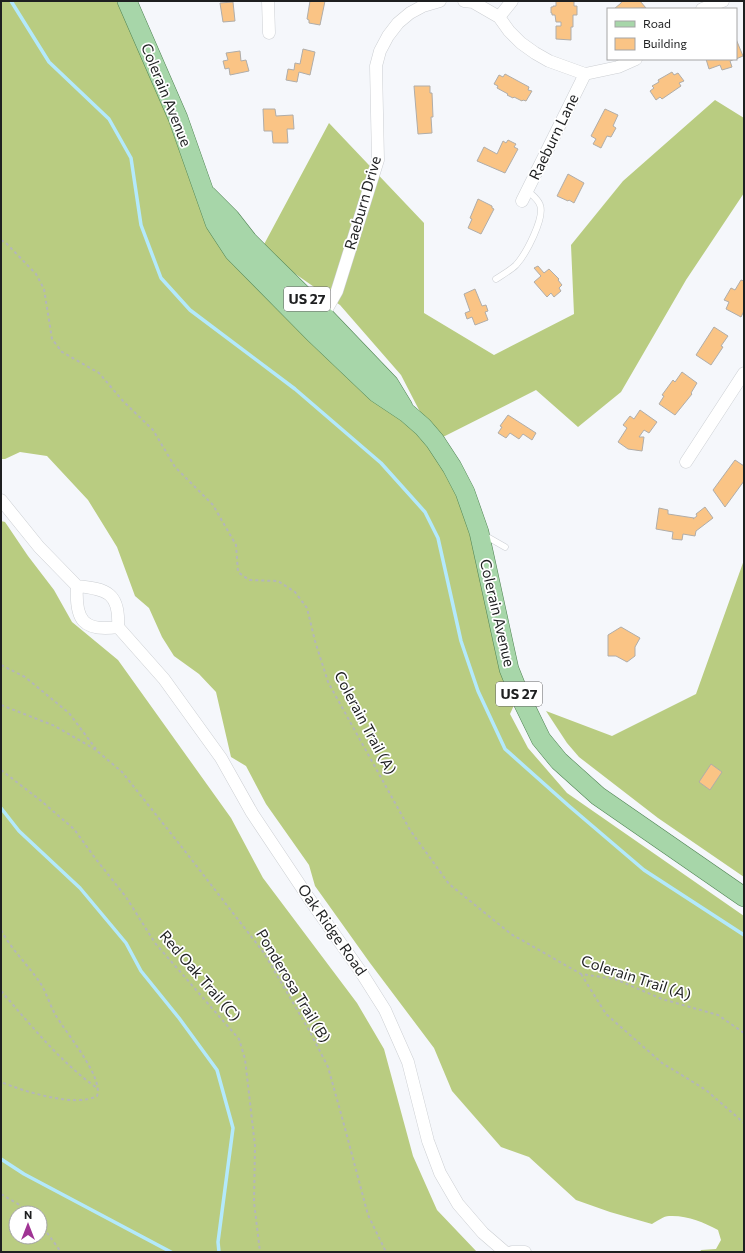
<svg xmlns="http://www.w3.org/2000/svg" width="745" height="1253" font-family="Commissioner,sans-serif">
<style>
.forest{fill:#b9cc81;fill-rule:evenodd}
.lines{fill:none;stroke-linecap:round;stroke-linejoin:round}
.stream{stroke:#b3e9fc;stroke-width:3.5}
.building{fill:#fac485;stroke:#b0ada9}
.service-casing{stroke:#cccfd3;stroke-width:7}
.minor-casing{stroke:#cccfd3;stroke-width:13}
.primary-casing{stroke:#518454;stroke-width:20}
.path{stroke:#b4b6b9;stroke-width:2;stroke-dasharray:3 3;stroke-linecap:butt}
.service{stroke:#fff;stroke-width:6}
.minor{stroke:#fff;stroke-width:12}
.primary{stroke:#a7d6a9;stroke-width:19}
.labels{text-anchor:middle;stroke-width:3.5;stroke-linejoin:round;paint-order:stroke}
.shield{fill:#fff;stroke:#626263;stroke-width:1}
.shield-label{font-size:14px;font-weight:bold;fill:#1e1f20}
.street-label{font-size:15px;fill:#1e1f20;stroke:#fff}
</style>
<rect width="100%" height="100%" fill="#f5f7fb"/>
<path class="forest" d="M1 1H127L215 223 434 439 401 375 340 305 261 250 329 123 424 223V313L494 355 574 314 571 245 623 181 715 100 744 118V193L686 280 621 392 578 427 536 390 435 441 452 467 519 694 510 714 528 748 567 793 744 916V1252H700L701 1250 716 1249 721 1240 718 1230C703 1222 687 1215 669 1216 664 1216 657 1221 652 1224L610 1212 576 1200 529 1157 501 1147 452 1091 434 1048 370 963 315 886 309 865 266 804 246 766 231 757 216 692 199 674 174 656 162 637 149 608 135 596 117 547 88 500 47 456 20 452 5 459H1Z
M1 521 5 522 28 556 54 590 72 622 118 660 231 818 263 878 357 1003 384 1049 413 1156 437 1210 477 1252H1ZM16 1213H40V1237H16Z
M744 560V877L658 818 579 757 567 743 546 711 612 736 696 694Z"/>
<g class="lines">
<path class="stream" d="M11 1 49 62 109 119 131 158 141 225 161 278 190 310 295 389 381 463 425 512 438 538 461 641 478 691 505 749 569 806 644 870 744 935
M1 808 19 831 80 888 126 943 141 971 179 1018 217 1070 233 1128 218 1242 219 1252
M1 1159 24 1174 171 1252"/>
</g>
<path class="building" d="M310 1H325L320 25 309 23V20L307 19Z
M556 1H574V6H577V15H573V27H571V40L556 39V26H561V22H556L555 15H552V13H551V7H553V6H556Z
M622 1H640L646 8 614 9 621 3Z
M233 2 235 21 223 22 220 3Z
M736 39 743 56 736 59Z
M303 49 315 52 310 75 299 72 297 82 286 80 288 69 294 70 295 63 300 64Z
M240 51 241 61 246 60 249 71 230 75 229 68 225 69 223 61 228 60 226 53Z
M706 59H735L730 61 732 67 722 70 720 65 709 69Z
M672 72 674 75 678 73 684 81 679 83 681 86 662 99 660 97 656 100 650 91 654 88 652 86 659 82 658 80Z
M505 74 529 87 528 90 532 91 526 101 523 100 522 101 514 97 513 98 507 95 508 94 497 88 498 86 494 84 499 75 503 77Z
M414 86H430V93H432L433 117H431L432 133 418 134Z
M263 109H275L276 116 293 115 294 129H287L288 143H273L272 131H264Z
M605 109 618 115 613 126 616 128 611 137 607 136 601 148 593 144 596 139 591 136Z
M508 140 516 144 514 147 518 149 505 173 477 161 484 147 497 154 503 141 506 143Z
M568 174 584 183 574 203 569 200 568 201 557 196Z
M478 199 492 206V208L494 209 481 234 468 228 472 219 470 218Z
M538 266 544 273 549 269 559 279 558 280 562 285 559 288 561 291 554 297 551 293 547 297 534 282 541 276 534 268Z
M741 280 744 281V311L741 317 726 309 729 302 724 300 731 288 735 290Z
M475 289 482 306 486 305 488 311 485 312 488 320 475 325 472 317 467 319 465 313 470 311 464 294Z
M714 327 728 336 721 346 723 347 711 365 696 355Z
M682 372 697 383 691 393 692 394 675 415 659 404 664 396 662 395 673 380 675 382Z
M640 410 657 422 649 433 644 430 639 437H644L642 451 628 449 618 442 627 428 623 425 630 416 634 419Z
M508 415 536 433 532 440 523 434 519 439 510 433 506 438 498 433 502 427 500 426Z
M735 460 744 466V481L725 507 713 490Z
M705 507 713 518 696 531 695 536 683 534 682 540 672 539 673 532 656 529 659 508 668 510V514L694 518 693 519 697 516 696 514Z
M621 627 640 638 635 647V656L627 662 616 656H608V635Z
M711 764 722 772 710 790 699 782Z"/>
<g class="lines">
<defs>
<path id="service" d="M496 279C502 275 511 270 516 265 526 254 545 218 540 205 538 199 532 195 528 191
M484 535 505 547"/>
<path id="minor" d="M268 1 269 33
M464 1 473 2 499 17 509 31 521 43 535 53 549 61 585 74 618 67 636 59
M702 9 723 1
M499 17 512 1
M522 201 585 74
M320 321 337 291 378 160 376 66 380 51 388 36 398 23 410 13 423 6 440 1
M686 462 744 373
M1 500 39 547 77 586
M118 627C83 632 75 620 77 586 107 589 120 593 118 627L164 679 221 758 252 813 308 897 361 972 385 1010 408 1062 428 1141 440 1173 458 1204 483 1233 505 1252
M512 1252H525"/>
<path id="primary" d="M127 1 178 118 215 223 234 252 314 333 377 393 407 413 423 427 435 441 452 467 465 492 479 532 509 669 519 694 541 739 559 761 598 796 744 897
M207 195 230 218 248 241 267 260 323 315 389 384 403 407"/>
</defs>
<use href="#service" class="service-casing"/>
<use href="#minor" class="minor-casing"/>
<use href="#primary" class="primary-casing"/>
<path class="path" d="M1 240 6 243 36 274 44 289 52 339 62 352 99 373 123 401 153 430 175 467 213 505 236 545 238 572 249 580 278 581 295 592 307 608 315 641 328 682 410 830 449 884 511 934 581 974 615 979 662 999 718 1015 744 1033
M1 665 25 677 69 713 96 749
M1 705 55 726 96 750 122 772 181 846 264 953 309 1030 328 1067 343 1121 368 1215 386 1252
M1 770 40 800 74 829 95 858 126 897 155 943 239 1039 245 1059 255 1146 254 1202 260 1252
M1 930C11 949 27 964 39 981 46 991 49 1003 55 1014 65 1032 104 1077 97 1096 75 1108 23 1091 1 1082
M581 974 606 1014 662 1063 706 1090 744 1123
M1 991C31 1025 60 1062 97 1088
M1 1194 18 1204 29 1213
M40 1223 61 1252"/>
<use href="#service" class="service"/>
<use href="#minor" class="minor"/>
<use href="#primary" class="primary"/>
</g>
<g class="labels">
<g class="shield">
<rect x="284" y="287" width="46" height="24" rx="3"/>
<rect x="496" y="682" width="46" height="24" rx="3"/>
</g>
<g class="shield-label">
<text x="307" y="304">US 27</text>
<text x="519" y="699">US 27</text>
</g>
<g class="street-label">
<text transform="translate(166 95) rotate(68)" y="5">Colerain Avenue</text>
<text transform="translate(554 137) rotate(-64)" y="5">Raeburn Lane</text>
<text transform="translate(363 203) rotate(-74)" y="5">Raeburn Drive</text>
<text transform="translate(497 613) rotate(77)" y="5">Colerain Avenue</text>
<text transform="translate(365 723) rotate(62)" y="5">Colerain Trail (A)</text>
<text transform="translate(332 930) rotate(55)" y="5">Oak Ridge Road</text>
<text transform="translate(200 976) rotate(49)" y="5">Red Oak Trail (C)</text>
<text transform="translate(636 978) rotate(18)" y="5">Colerain Trail (A)</text>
<text transform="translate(293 986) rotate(59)" y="5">Ponderosa Trail (B)</text>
</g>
</g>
<rect width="745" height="1253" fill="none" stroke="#1e1f20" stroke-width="4"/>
<rect x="607" y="8" width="130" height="52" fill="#ffffff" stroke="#a5a5a6"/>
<rect x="615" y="21" width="20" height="6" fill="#a7d6a9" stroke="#a5a5a6"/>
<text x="643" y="28" font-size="12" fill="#1e1f20">Road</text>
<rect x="615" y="38" width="20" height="12" fill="#fac485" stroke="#a5a5a6"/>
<text x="643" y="48" font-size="12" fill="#1e1f20">Building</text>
<g transform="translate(28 1225)"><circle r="19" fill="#ffffff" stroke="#a5a5a6"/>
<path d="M0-3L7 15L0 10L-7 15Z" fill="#a03494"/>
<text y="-6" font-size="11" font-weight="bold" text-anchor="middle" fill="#1e1f20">N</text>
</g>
</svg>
